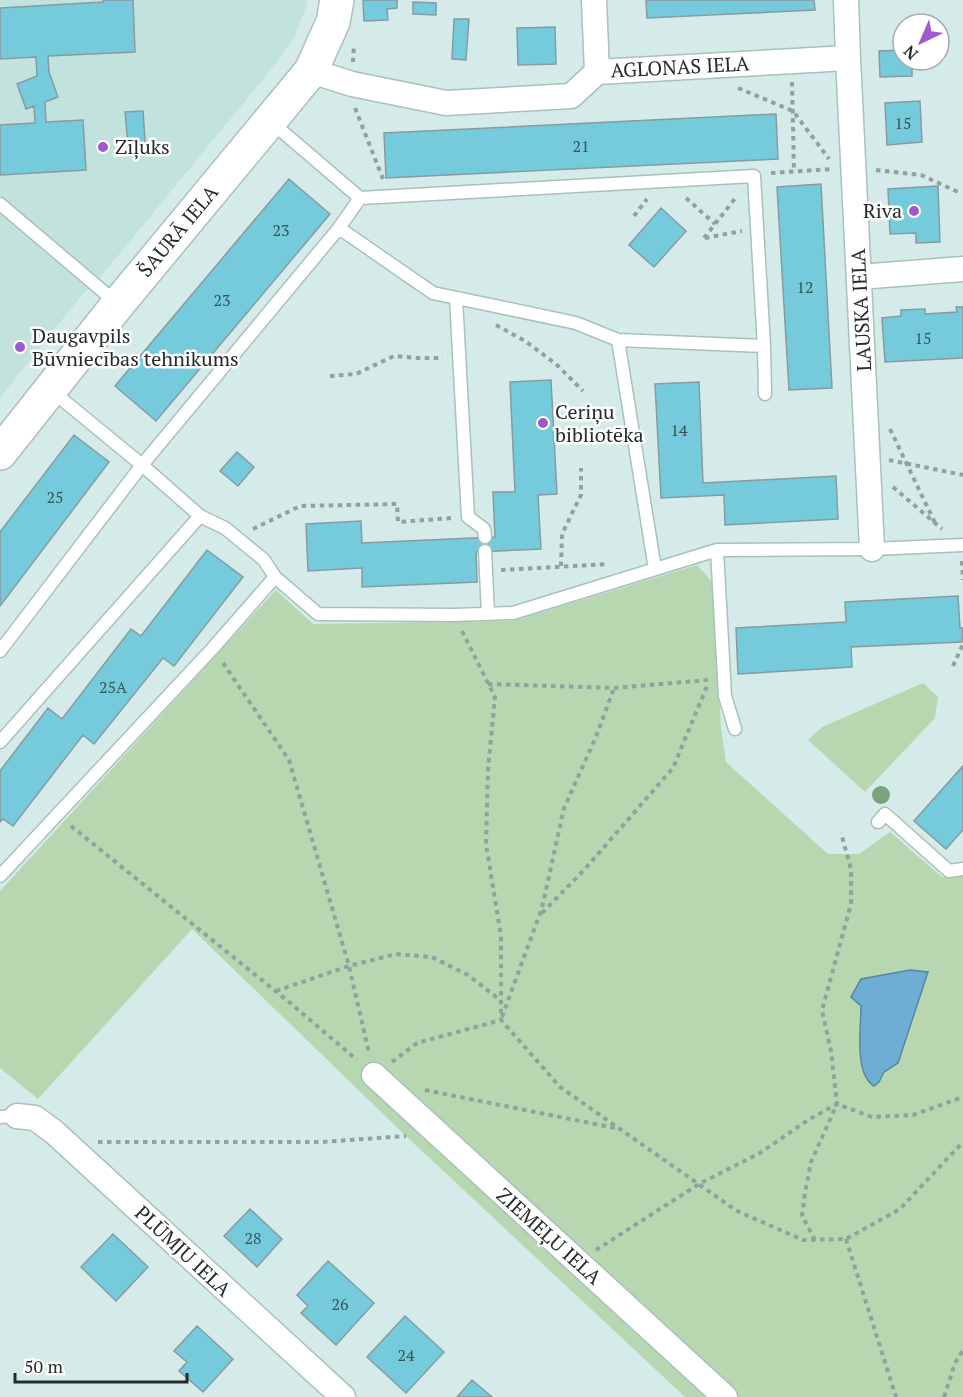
<svg xmlns="http://www.w3.org/2000/svg" width="963" height="1397" font-family="'PT Serif',serif">
<style>
.built{fill:#c2e2de}
.green{fill:#b7d7b1}
.water{fill:#6eaed4;stroke:#5887a1;stroke-width:1.5}
.building{fill:#75cbdc;stroke:#879ba0;stroke-width:1.5}
.lines{fill:none;stroke-linecap:round;stroke-linejoin:round}
.lane-casing{stroke:#aac0bd;stroke-width:15}
.street-casing{stroke:#aac0bd;stroke-width:27}
.secondary-casing{stroke:#aac0bd;stroke-width:36}
.path{stroke:#90a19f;stroke-width:4;stroke-dasharray:4.5 4.5;stroke-linecap:butt}
.lane{stroke:#fff;stroke-width:12}
.street{stroke:#fff;stroke-width:24}
.secondary{stroke:#fff;stroke-width:33}
.tree{fill:#7aa27c}
.poi-dot{fill:#9d59ce;stroke:#fff;stroke-width:2}
.labels{text-anchor:middle;stroke-width:5;stroke-linejoin:round;paint-order:stroke}
.number-label{font-size:16px;fill:#385457}
.street-label{font-size:20px;fill:#242c2b;stroke:#fff}
.poi-label{font-size:20px;fill:#242c2b;stroke:#fff;text-anchor:start}
</style>
<rect width="100%" height="100%" fill="#d5ebe9"/>
<path class="built" d="M0 0H304L308 2 295 36 278 61 103 274 81 296 0 398Z"/>
<path class="green" d="M697 565 713 583 721 729 726 762 828 854H859L890 832 942 877 963 875V1397H685L408 1138 192 929 38 1099 0 1068V891L276 590 313 624 513 621Z
M923 683 938 697 935 718 865 792 808 740 822 727Z"/>
<path class="water" d="M910 970 928 972 898 1063 884 1072 879 1082 874 1086C854 1074 861 1028 861 1006L851 997 861 979Z"/>
<path class="building" d="M103 0H133L135 52 48 56 49 72 58 97 45 102 46 122 83 120 86 170 0 175V125L35 123 34 106 26 109 17 84 37 76 36 57 0 59V8L103 2Z
M363 0H397V8L387 9 388 20 364 21Z
M646 0H814L815 10 647 18Z
M413 2 436 3V15L413 14Z
M454 19H469L466 60 452 59Z
M555 27 556 64 518 65 517 28Z
M903 50V60H912V76L880 77 879 51Z
M920 101 922 142 887 145 885 103Z
M143 111 146 155 129 156 125 112Z
M776 114 778 159 386 178 384 133Z
M289 179 330 214 156 421 115 386Z
M821 184 832 388 789 390 777 187Z
M938 186 940 242 916 243V233L890 234 888 189Z
M661 208 686 231 654 267 629 245Z
M956 307H963V358L885 362 882 318 901 316V310L925 309V314L957 312Z
M551 380 557 494 538 495 541 549 476 552 477 582 362 587V568L308 571 306 524 361 521 362 543 495 537 493 492H515L510 382Z
M699 382 703 483 836 476 838 519 725 525 724 495 661 498 655 384Z
M74 435 109 462 0 606V532Z
M237 452 254 467 238 486 220 471Z
M207 550 243 577 174 666 163 658 94 744 83 735 13 826 3 819 0 822V771L48 708 62 719 131 629 141 636Z
M958 596 960 628H963L962 642 851 647 852 667 738 674 736 628 846 622 845 602Z
M963 766V830L946 849 914 821Z
M250 1209 282 1239 257 1267 224 1236Z
M113 1234 148 1267 116 1301 81 1267Z
M328 1261 374 1303 336 1345 301 1313 308 1306 297 1295Z
M405 1316 444 1352 406 1393 367 1357Z
M197 1326 233 1359 203 1392 179 1371 187 1362 174 1351Z
M472 1380 492 1397H457Z"/>
<g class="lines">
<defs>
<path id="lane" d="M270 121 360 198 754 176 764 346 765 394
M0 204 118 304
M339 228 433 293 576 323 618 340 764 346
M456 298 468 517 484 529 485 537
M618 340 655 569
M52 391 142 465 200 516 225 528 264 560 275 577 318 614 454 615 513 613 717 550 872 549 963 545
M717 550 725 696 735 729
M485 551 488 614
M0 651 142 465 339 228 360 198
M0 742 200 516
M878 822 885 814 949 871 963 869
M0 876 213 648 275 577
M0 1117 17 1116"/>
<path id="street" d="M594 0 597 72
M846 0 848 58 872 549
M311 71 352 84 446 103 571 96 597 72 848 58
M859 277 963 269
M374 1075 725 1397
M17 1116 35 1118 54 1132 343 1397"/>
<path id="secondary" d="M0 453 118 304 311 71 333 22 337 0"/>
</defs>
<use href="#lane" class="lane-casing"/>
<use href="#street" class="street-casing"/>
<use href="#secondary" class="secondary-casing"/>
<path class="path" d="M353 62 354 45
M792 82 794 172
M738 88 793 111 829 159
M355 108 383 179
M876 170 921 175 958 192
M771 173 832 169
M686 198 715 224
M634 216 647 199
M704 238 737 196
M705 238 742 231
M496 325 525 341 556 364 583 391
M330 376 356 374 394 356 418 358H443
M890 429 935 523
M889 460 963 475
M893 487 942 529
M253 529 300 506 397 504 398 522 452 518
M962 561 963 580
M561 566 562 534 581 495V468
M501 570 607 564
M462 631 495 697 488 769 486 844 501 936V1020
M223 663 289 760 349 966 369 1053
M953 666 963 644
M488 684 614 688 708 680
M71 826 289 1002 357 1060
M542 913 584 870 673 768 707 686
M276 991 349 966 396 954 432 957 468 975 500 1000
M502 1017 542 908 564 808 596 737 614 688
M392 1062 417 1043 501 1020 560 1087 737 1211 803 1240 846 1239 900 1209 963 1142
M425 1090 615 1128
M98 1142H322L406 1136
M846 1239 896 1397
M815 1240 802 1216 805 1193 811 1162 837 1104 831 1051 822 1010 851 904V869L841 833
M596 1250 699 1184 760 1153 808 1120 837 1104 872 1117 913 1115 963 1097
M944 1397 955 1363 963 1350"/>
<use href="#lane" class="lane"/>
<use href="#street" class="street"/>
<use href="#secondary" class="secondary"/>
</g>
<circle class="tree" cx="881" cy="795" r="9"/>
<g class="poi-dot">
<circle cx="103" cy="147" r="6"/>
<circle cx="914" cy="211" r="6"/>
<circle cx="20" cy="347" r="6"/>
<circle cx="543" cy="423" r="6"/>
</g>
<g class="labels">
<g class="number-label">
<text x="903" y="129">15</text>
<text x="581" y="152">21</text>
<text x="281" y="236">23</text>
<text x="805" y="293">12</text>
<text x="222" y="306">23</text>
<text x="923" y="344">15</text>
<text x="679" y="436">14</text>
<text x="55" y="503">25</text>
<text x="113" y="693">25A</text>
<text x="253" y="1244">28</text>
<text x="340" y="1310">26</text>
<text x="406" y="1361">24</text>
</g>
<g class="street-label">
<text transform="translate(680 67) rotate(-3)" y="7">AGLONAS IELA</text>
<text transform="translate(178 231) rotate(-50)" y="7">ŠAURĀ IELA</text>
<text transform="translate(861 310) rotate(-93)" y="7">LAUSKA IELA</text>
<text transform="translate(549 1236) rotate(42)" y="7">ZIEMEĻU IELA</text>
<text transform="translate(183 1251) rotate(43)" y="7">PLŪMJU IELA</text>
</g>
<g class="poi-label">
<text x="115" y="154">Zīļuks</text>
<text x="902" y="218" text-anchor="end">Riva</text>
<text x="32" y="343">Daugavpils<tspan x="32" dy="23">Būvniecības tehnikums</tspan></text>
<text x="555" y="419">Ceriņu<tspan x="555" dy="23">bibliotēka</tspan></text>
</g>
</g>
<g transform="translate(921 42) rotate(224)"><circle r="28" fill="#ffffff" stroke="#a7abaa" stroke-width="1.5"/>
<path d="M0-4.5L10 22L0 15L-10 22Z" fill="#9d59ce"/>
<text y="-9" font-size="16" font-weight="bold" text-anchor="middle" fill="#242c2b">N</text>
</g>
<path d="M15 1373v9h172v-9" fill="none" stroke="#242c2b" stroke-width="3"/>
<text x="24" y="1373" font-size="18" fill="#242c2b" stroke="#ffffff" stroke-width="4.5" paint-order="stroke">50 m</text>
</svg>
